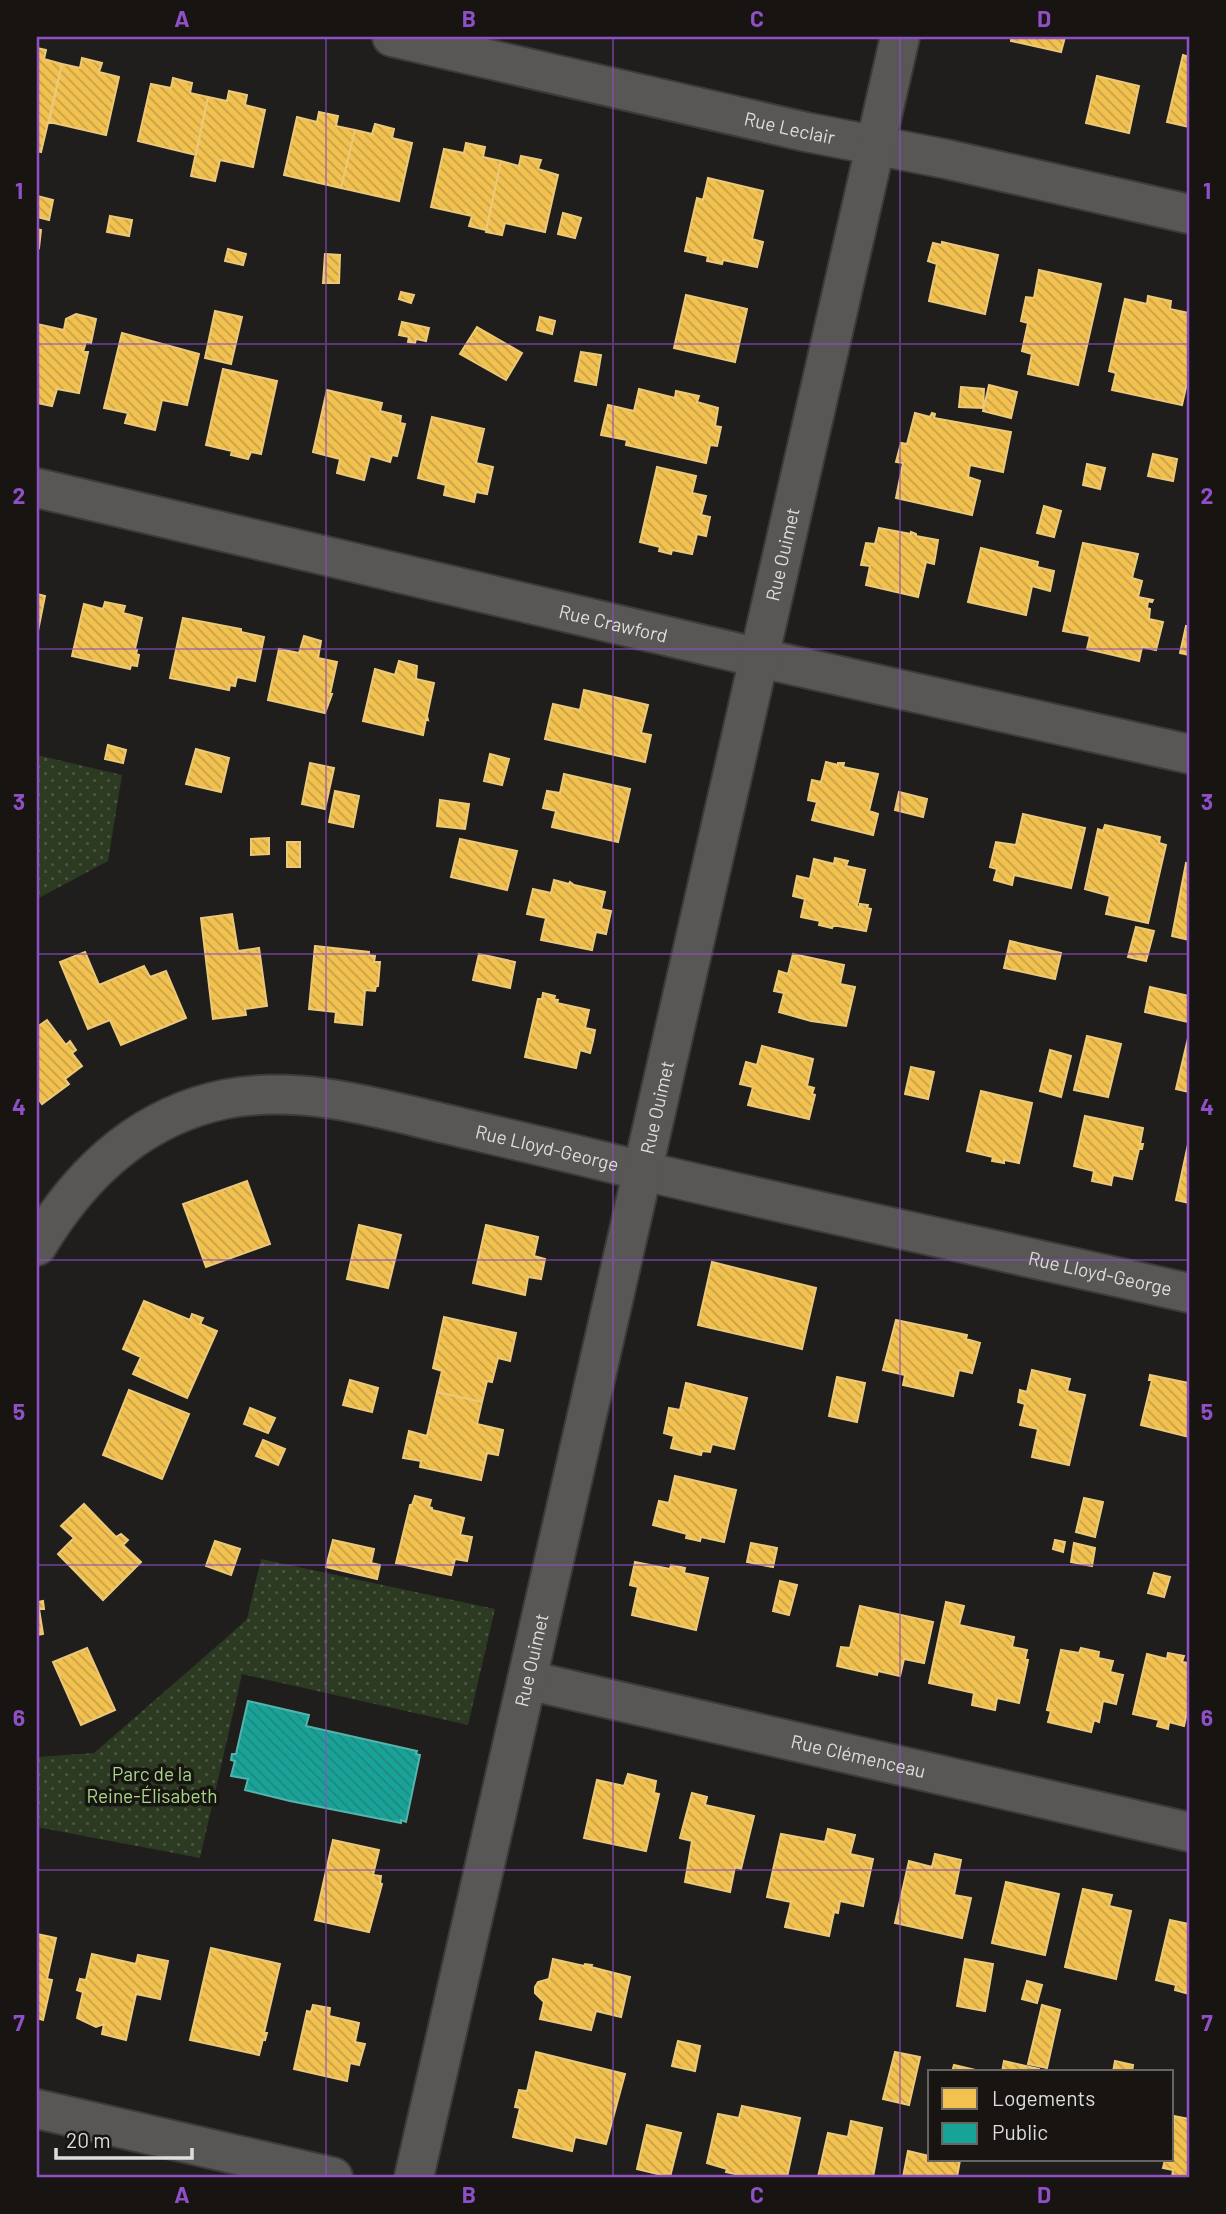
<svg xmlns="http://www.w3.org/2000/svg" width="1226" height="2214" font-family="Barlow,sans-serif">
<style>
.park{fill:url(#park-dots)}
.homes{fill:url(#homes-back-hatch);stroke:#ecc978;stroke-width:2}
.public{fill:url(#public-back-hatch);stroke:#53b4ac;stroke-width:2}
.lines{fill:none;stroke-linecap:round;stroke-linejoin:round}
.street-casing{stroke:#3c3b39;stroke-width:42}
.street{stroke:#585756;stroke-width:38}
.grid{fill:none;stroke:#8f4fc5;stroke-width:2;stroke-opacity:0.55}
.labels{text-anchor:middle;stroke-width:7;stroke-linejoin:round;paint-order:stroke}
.street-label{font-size:19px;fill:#dfdddb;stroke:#171412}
.park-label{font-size:19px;fill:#a9d789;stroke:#171412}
.neatline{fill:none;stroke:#8f4fc5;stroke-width:2.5}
.grid-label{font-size:23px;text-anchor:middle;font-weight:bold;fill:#8f4fc5}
</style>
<defs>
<pattern id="park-dots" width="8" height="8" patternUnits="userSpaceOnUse" patternTransform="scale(1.75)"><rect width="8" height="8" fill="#2c3a21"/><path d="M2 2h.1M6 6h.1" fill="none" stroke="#4a5641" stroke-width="1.8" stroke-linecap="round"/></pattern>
<pattern id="homes-back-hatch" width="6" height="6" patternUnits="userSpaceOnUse" patternTransform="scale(1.75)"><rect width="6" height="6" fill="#f2c14e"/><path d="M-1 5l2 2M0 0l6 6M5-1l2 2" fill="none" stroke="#c6a14b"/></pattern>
<pattern id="public-back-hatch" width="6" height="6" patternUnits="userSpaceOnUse" patternTransform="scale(1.75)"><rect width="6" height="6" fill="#17a398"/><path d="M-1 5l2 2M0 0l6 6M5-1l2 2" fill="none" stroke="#24867e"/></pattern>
</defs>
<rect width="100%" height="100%" fill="#201e1c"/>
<path class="park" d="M37 755 122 775 108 861 37 899Z
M261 1559 495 1609 468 1725 242 1674 200 1858 37 1827V1757L94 1753 225 1639 247 1619Z"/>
<path class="homes" d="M1011 37H1065L1061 52 1011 41Z
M37 48 46 50 44 59 62 64 41 152 37 151Z
M1183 55 1189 57V127L1167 122Z
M82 58 102 63 99 72 119 77 106 135 49 122 62 64 80 68Z
M1097 76 1139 86 1129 133 1086 123Z
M173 78 192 83 190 93 208 97 196 155 138 141 151 84 171 88Z
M229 91 247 95 245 105 265 110 253 167 220 160 215 181 191 176 208 97 227 101Z
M319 112 338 116 336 126 355 130 341 188 284 175 297 117 317 122Z
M375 124 394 129 392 138 412 143 399 201 341 188 355 130 372 134Z
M466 143 485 147 483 157 501 161 486 230 469 226 472 216 431 207 444 149 464 153Z
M521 156 541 160 538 169 558 175 545 232 505 223 502 235 486 232 501 161 519 166Z
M708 178 763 191 752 239 763 242 757 267 723 260 722 264 707 261 708 256 685 251 697 198 703 200Z
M37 196 53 200 49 220 37 217Z
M563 213 581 218 575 238 558 234Z
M110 216 132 220 129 236 107 232Z
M37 229 41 230 39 248 37 247Z
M942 242 998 255 985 314 929 301 937 264 928 261 933 243 942 245Z
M228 249 246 254 243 265 225 261Z
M325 254 340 255 339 283H323Z
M1039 270 1101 284 1078 385 1028 374 1032 354 1022 351 1028 323 1021 321 1026 297 1034 298Z
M401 292 414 295 411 303 399 299Z
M686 295 747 309 735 362 674 348Z
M1148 296 1171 301 1170 309 1189 313V374L1182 405 1112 390 1116 373 1109 371 1125 299 1147 304Z
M215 311 242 317 231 364 205 358Z
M76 314 96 319 91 343 86 342 83 352H88L79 393 57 389 52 406 37 403V324L64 330 66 319Z
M540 317 555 321 552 334 537 330Z
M402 322 429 328 426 341 416 339 415 343 408 342 409 337 399 335Z
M477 327 522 353 506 380 460 354Z
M122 333 199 354 187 405 162 400 155 430 125 423 128 413 104 408Z
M581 352 601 355 596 385 575 381Z
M223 369 277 381 261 454 251 452 248 459 231 455 232 451 206 445Z
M989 385 1017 392 1011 418 983 411Z
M961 387 984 389 983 408 959 407Z
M639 389 675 398 676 391 699 396 697 402 718 408 715 426 721 427 717 446 710 445 706 463 626 445 627 440 601 435 608 405 634 411Z
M327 390 382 403 380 411 401 416 400 423 405 424 397 456 392 455 390 462 370 456 364 480 337 473 340 459 313 452Z
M915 413 930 417 932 413 935 414 934 418 1011 432 1003 472 970 465 968 477 980 481 972 515 896 498 903 463 896 462 901 443 907 444Z
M432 417 484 429 476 463 493 467 487 494 476 492 474 502 444 495 446 485 418 478Z
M1153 454 1177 459 1173 481 1148 476Z
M1087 464 1105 468 1100 489 1083 485Z
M657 467 696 476 692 493 706 496 701 515 710 517 706 536 697 534 692 554 672 550 671 554 659 551 660 547 640 542Z
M1044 506 1061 511 1054 537 1037 533Z
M879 528 911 534V532L916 534V536L938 540 934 564 926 562 918 597 866 585 870 566 861 565 866 543 875 544Z
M1083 543 1138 554 1132 578 1142 581 1138 597 1153 600 1152 602 1148 601 1147 608 1150 609 1149 619 1163 622 1156 650 1142 647 1139 661 1087 649 1090 636 1063 631Z
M981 548 1038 562 1037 567 1054 571 1050 591 1032 586 1026 615 968 602Z
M37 594 45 596 38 631H37Z
M105 602 125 606 123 613 142 618 135 649 137 650 136 654 139 655 137 666 131 665 130 669 72 656 84 604 103 609Z
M183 618 241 629V632L264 637 255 681 237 677 235 686 230 685 229 690 170 678Z
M1186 626 1189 627V655L1180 653Z
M304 636 321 641 318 658 337 662 330 694H332L325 713 268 700 279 649 299 653Z
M399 661 417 666 416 679 434 683 427 716 428 720 426 719 423 735 363 721 375 669 395 675Z
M584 690 648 705 641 733 651 735 645 762 545 739 553 704 580 710Z
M108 745 126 750 123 763 105 759Z
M196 749 229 758 221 792 186 784Z
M490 754 509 759 502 785 484 781Z
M826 762 838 765V763H844L843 767 878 774 869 811 878 814 873 835 812 820 817 802 808 800 812 780 821 782Z
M310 763 334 768 325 809 302 804Z
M564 774 630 789 618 842 552 827 556 811 543 808 547 791 560 793Z
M335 791 359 796 353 827 329 822Z
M899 792 927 799 923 817 895 810Z
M440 800 469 804 465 829 437 826Z
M1023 814 1085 828 1071 888 1014 875 1012 885 994 880 997 869 990 867 996 842 1016 845Z
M1105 825 1160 837 1159 843 1166 845 1148 923 1106 914 1110 896 1085 889 1098 829 1103 831Z
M269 838V854L251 855V839Z
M460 839 517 851 507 890 451 877Z
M287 842H300V867H287Z
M835 858 848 861 846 866 865 870 857 906 860 907V904L868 905 867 908 871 909 866 931 838 926H833L832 928 819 925 820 921 801 917 805 899 793 896 797 876 810 879 814 859 834 864Z
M1186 863 1189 864V940L1172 936Z
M554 880 569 884 570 882 574 885 605 892 601 909 611 911 606 934 596 932 592 950 541 940 546 918 527 914 533 889 551 893Z
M232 914 238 951 259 948 267 1006 245 1009 246 1015 213 1019 201 918Z
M1136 927 1154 931 1146 961 1128 957Z
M1010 941 1061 953 1055 979 1004 968Z
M315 946 369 952V955L375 956 374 962H380L378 986H376L375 991 365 990 362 1025 335 1022 336 1012 309 1009Z
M85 952 99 985 144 966 150 977 166 971 186 1018 121 1045 110 1020 88 1029 60 962Z
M479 954 515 962 510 988 473 980Z
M793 954 844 965 840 984 855 987 846 1026 811 1021 779 1012 784 993 774 991 779 971 788 974Z
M1150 987 1189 996 1188 1022 1145 1012Z
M543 993 555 996 554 999 558 1000 557 1003 589 1010 585 1028 595 1030 593 1041 590 1053 580 1050 576 1068 525 1057 538 999H542Z
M47 1020 66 1045 70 1041 76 1050 72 1053 82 1066 65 1079 69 1084 42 1104 37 1097V1027Z
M1189 1034V1092L1176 1089Z
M1087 1036 1121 1044 1108 1097 1074 1090Z
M762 1046 813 1059 807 1086 814 1088 812 1094 815 1095 809 1119 748 1105 753 1087 740 1084 746 1062 757 1065Z
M1050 1050 1071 1056 1061 1097 1040 1091Z
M911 1067 934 1072 928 1099 905 1094Z
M981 1091 1032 1103 1019 1163 1004 1160V1163L992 1161 993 1157 967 1151Z
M1085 1116 1143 1128 1140 1144H1143L1142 1149H1139L1132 1179 1113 1175 1111 1185 1092 1181 1094 1171 1074 1166Z
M1189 1140V1203L1176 1200Z
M247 1181 270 1244 206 1267 183 1204Z
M359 1225 401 1235 388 1288 347 1279Z
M486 1225 538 1237 534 1256 545 1259 541 1279 528 1277 525 1295 473 1283Z
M712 1262 816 1288 802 1349 698 1325Z
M144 1301 190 1320 192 1314 203 1318 200 1324 217 1331 187 1398 133 1374 141 1357 123 1349Z
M444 1317 516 1333 510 1361 498 1358 492 1382 487 1381 482 1402 437 1392 442 1371 433 1368Z
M896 1320 967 1335 966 1339 980 1343 972 1373 959 1370 953 1396 903 1385 905 1375 883 1370Z
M1032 1370 1070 1379 1067 1391 1085 1395 1069 1465 1032 1457 1038 1429 1020 1425 1025 1404 1018 1402 1020 1390 1027 1392Z
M1150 1375 1189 1383V1437L1141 1425 1152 1380H1149Z
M837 1377 865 1383 857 1422 829 1416Z
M350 1380 378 1388 372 1412 343 1405Z
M686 1383 747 1398 734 1449 712 1444 710 1452 702 1451 701 1455 671 1448 674 1436 664 1433 669 1408 680 1410Z
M129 1390 189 1414 162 1479 103 1455Z
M437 1392 482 1402 477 1424 503 1430 498 1455 487 1453 481 1480 420 1467 421 1461 403 1458 409 1431 427 1436Z
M250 1408 275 1418 268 1433 244 1424Z
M263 1440 285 1449 278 1465 256 1456Z
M675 1476 736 1490 724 1542 701 1537 700 1541 686 1538 687 1534 653 1525 659 1501 669 1503Z
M415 1496 431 1500 429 1507 432 1508V1510L464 1518 460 1535 472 1537 467 1561 455 1559 451 1575 396 1563 410 1505H412Z
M1084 1498 1103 1502 1095 1537 1076 1532Z
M84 1504 116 1537 121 1534 128 1540 123 1545 141 1562 103 1600 58 1554 74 1538 61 1526Z
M333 1540 374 1549 371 1563 380 1565 377 1579 326 1567Z
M1055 1540 1065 1542 1063 1552 1053 1549Z
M215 1541 240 1549 231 1575 206 1566Z
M751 1543 777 1548 773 1567 747 1562Z
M1074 1543 1095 1548 1092 1566 1071 1562Z
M635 1562 670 1569 671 1565 685 1568 684 1573 708 1578 696 1630 632 1615 638 1587 630 1585Z
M1154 1573 1170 1577 1164 1597 1148 1593Z
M780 1581 797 1585 789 1615 773 1611Z
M37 1594 38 1602 43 1601 44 1609H39L43 1634 37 1635Z
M946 1602 964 1606 959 1625 1014 1637 1012 1647 1027 1650 1025 1659 1028 1660 1019 1703 997 1698 995 1710 972 1705 974 1693 929 1683Z
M860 1606 933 1622 924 1663 904 1659 900 1676 878 1671 877 1675 837 1666 841 1647 850 1648Z
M87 1648 115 1710 81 1725 53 1662Z
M1081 1648 1099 1652 1098 1658 1113 1661 1110 1672 1123 1675 1116 1704 1103 1701 1099 1722 1094 1720 1091 1732 1048 1722 1051 1711 1047 1710 1061 1650 1079 1653Z
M1168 1653 1184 1656 1182 1662 1189 1663V1704L1184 1726 1169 1722 1168 1729 1157 1726 1159 1720 1133 1714 1147 1654 1167 1659Z
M628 1774 656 1781 654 1793 659 1794 646 1851 584 1838 597 1780 624 1786Z
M692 1793 707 1797 705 1805 754 1816 741 1869 735 1867 730 1892 685 1882 692 1841 680 1838Z
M828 1829 855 1835 850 1854 873 1859 863 1906 840 1901 838 1913 834 1912 829 1936 785 1927 791 1902 767 1897 781 1834 825 1842Z
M333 1840 379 1850 373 1875 381 1876 380 1883 382 1884 369 1932 315 1920Z
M935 1854 961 1860 954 1895 971 1898 962 1938 895 1923 909 1861 932 1867Z
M1006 1882 1059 1894 1045 1955 992 1943Z
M1083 1889 1112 1895 1109 1906 1131 1911 1116 1979 1065 1967Z
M1170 1920 1189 1924V1994L1175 1990 1176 1985 1156 1980Z
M37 1934 56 1938 47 1979 52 1980 43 2020 37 2018Z
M211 1948 280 1964 264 2033H267L265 2040 263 2039 259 2055 190 2040Z
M92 1954 136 1964 138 1955 168 1961 160 1999 136 1994 126 2040 102 2034 104 2024 96 2027 77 2018 83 1992 77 1990 80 1979 86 1980Z
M553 1959 584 1966 585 1964 592 1965 591 1967 630 1977 621 2017 596 2011 591 2030 540 2019 544 2002 535 1993V1987L538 1982 549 1979Z
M965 1959 993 1964 985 2011 957 2006Z
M1027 1981 1042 1985 1037 2003 1022 1999Z
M313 2005 330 2008 329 2016 359 2023 355 2042 365 2044 359 2065 350 2063 347 2081 294 2069 307 2011 311 2012Z
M1042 2005 1060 2010 1047 2068 1028 2064Z
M678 2041 700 2046 695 2071 672 2066Z
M536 2052 625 2074 606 2144 575 2137 572 2151 513 2137 520 2108 515 2107 519 2090 527 2091Z
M895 2052 920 2057 909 2105 883 2099Z
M1004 2061 1039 2069 1038 2072H1002Z
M1115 2061 1133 2065 1132 2072H1113Z
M954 2065 984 2072H952Z
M742 2106 800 2118 787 2177H748L726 2172 727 2169 707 2163 718 2114 739 2118Z
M1174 2116 1189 2119 1188 2177H1172L1173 2170 1163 2168 1165 2160H1172Z
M851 2121 882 2128 873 2177H818L828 2133 848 2137Z
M647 2125 681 2133 670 2177 637 2169Z
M908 2151 929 2156 930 2151V2160H960L957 2177H903Z"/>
<path class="public" d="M248 1701 309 1715 306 1726 417 1751 416 1754 420 1755 406 1822 401 1820V1823L290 1801 245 1790 248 1779 231 1776 235 1761 231 1760 232 1754H236Z"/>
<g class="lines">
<defs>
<g id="street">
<path id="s1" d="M392 37 806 132 946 159 1189 214"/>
<path id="s2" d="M37 488 760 658 1189 754"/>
<path id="s3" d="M37 1246C80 1174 141 1116 226 1099 301 1085 374 1107 446 1124 510 1139 575 1154 639 1170 822 1213 1006 1252 1189 1293"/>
<path id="s4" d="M527 1680 1189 1832"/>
<path d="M37 2109 333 2177"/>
<path id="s5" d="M414 2177 900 37"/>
</g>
</defs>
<use href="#street" class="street-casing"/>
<use href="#street" class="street"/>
</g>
<path class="grid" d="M326 37V2177M613 37V2177M900 37V2177M37 344H1189M37 649H1189M37 954H1189M37 1260H1189M37 1565H1189M37 1870H1189"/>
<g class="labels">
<g class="street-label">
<text dy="7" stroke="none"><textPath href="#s1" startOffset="408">Rue Leclair</textPath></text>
<text dy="7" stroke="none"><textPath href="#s5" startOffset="1664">Rue Ouimet</textPath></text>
<text dy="7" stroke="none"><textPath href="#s2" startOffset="592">Rue Crawford</textPath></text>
<text dy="7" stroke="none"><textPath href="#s5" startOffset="1097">Rue Ouimet</textPath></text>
<text dy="7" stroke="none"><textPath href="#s3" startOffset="574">Rue Lloyd-George</textPath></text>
<text dy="7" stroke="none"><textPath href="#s3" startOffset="1141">Rue Lloyd-George</textPath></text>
<text dy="7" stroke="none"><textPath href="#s5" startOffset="530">Rue Ouimet</textPath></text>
<text dy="7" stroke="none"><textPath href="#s4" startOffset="340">Rue Clémenceau</textPath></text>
</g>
<g class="park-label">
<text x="152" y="1781">Parc de la<tspan x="152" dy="22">Reine-Élisabeth</tspan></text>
</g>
</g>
<rect width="1226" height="2214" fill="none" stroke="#171412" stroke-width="77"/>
<rect x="928" y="2070" width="245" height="91" fill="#171412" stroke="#676462" stroke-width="2"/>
<rect x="942" y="2088" width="35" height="21" fill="#f2c14e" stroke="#676462" stroke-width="2"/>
<text x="992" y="2106" font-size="21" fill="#dfdddb">Logements</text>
<rect x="942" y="2123" width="35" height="21" fill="#17a398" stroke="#676462" stroke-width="2"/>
<text x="992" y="2140" font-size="21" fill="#dfdddb">Public</text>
<path d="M56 2148v10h136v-10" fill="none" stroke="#dfdddb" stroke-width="3.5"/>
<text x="66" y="2148" font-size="21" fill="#dfdddb" stroke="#171412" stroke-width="5" paint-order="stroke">20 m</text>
<rect x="38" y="38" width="1150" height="2138" class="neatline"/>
<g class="grid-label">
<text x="182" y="27">A</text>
<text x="469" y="27">B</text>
<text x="757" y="27">C</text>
<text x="1044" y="27">D</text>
<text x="19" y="199">1</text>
<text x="1207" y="199">1</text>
<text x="19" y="504">2</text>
<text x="1207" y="504">2</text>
<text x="19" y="810">3</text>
<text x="1207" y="810">3</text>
<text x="19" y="1115">4</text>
<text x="1207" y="1115">4</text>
<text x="19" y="1420">5</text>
<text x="1207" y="1420">5</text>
<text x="19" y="1726">6</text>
<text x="1207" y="1726">6</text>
<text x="19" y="2031">7</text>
<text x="1207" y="2031">7</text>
<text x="182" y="2203">A</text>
<text x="469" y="2203">B</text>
<text x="757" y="2203">C</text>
<text x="1044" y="2203">D</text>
</g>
</svg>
